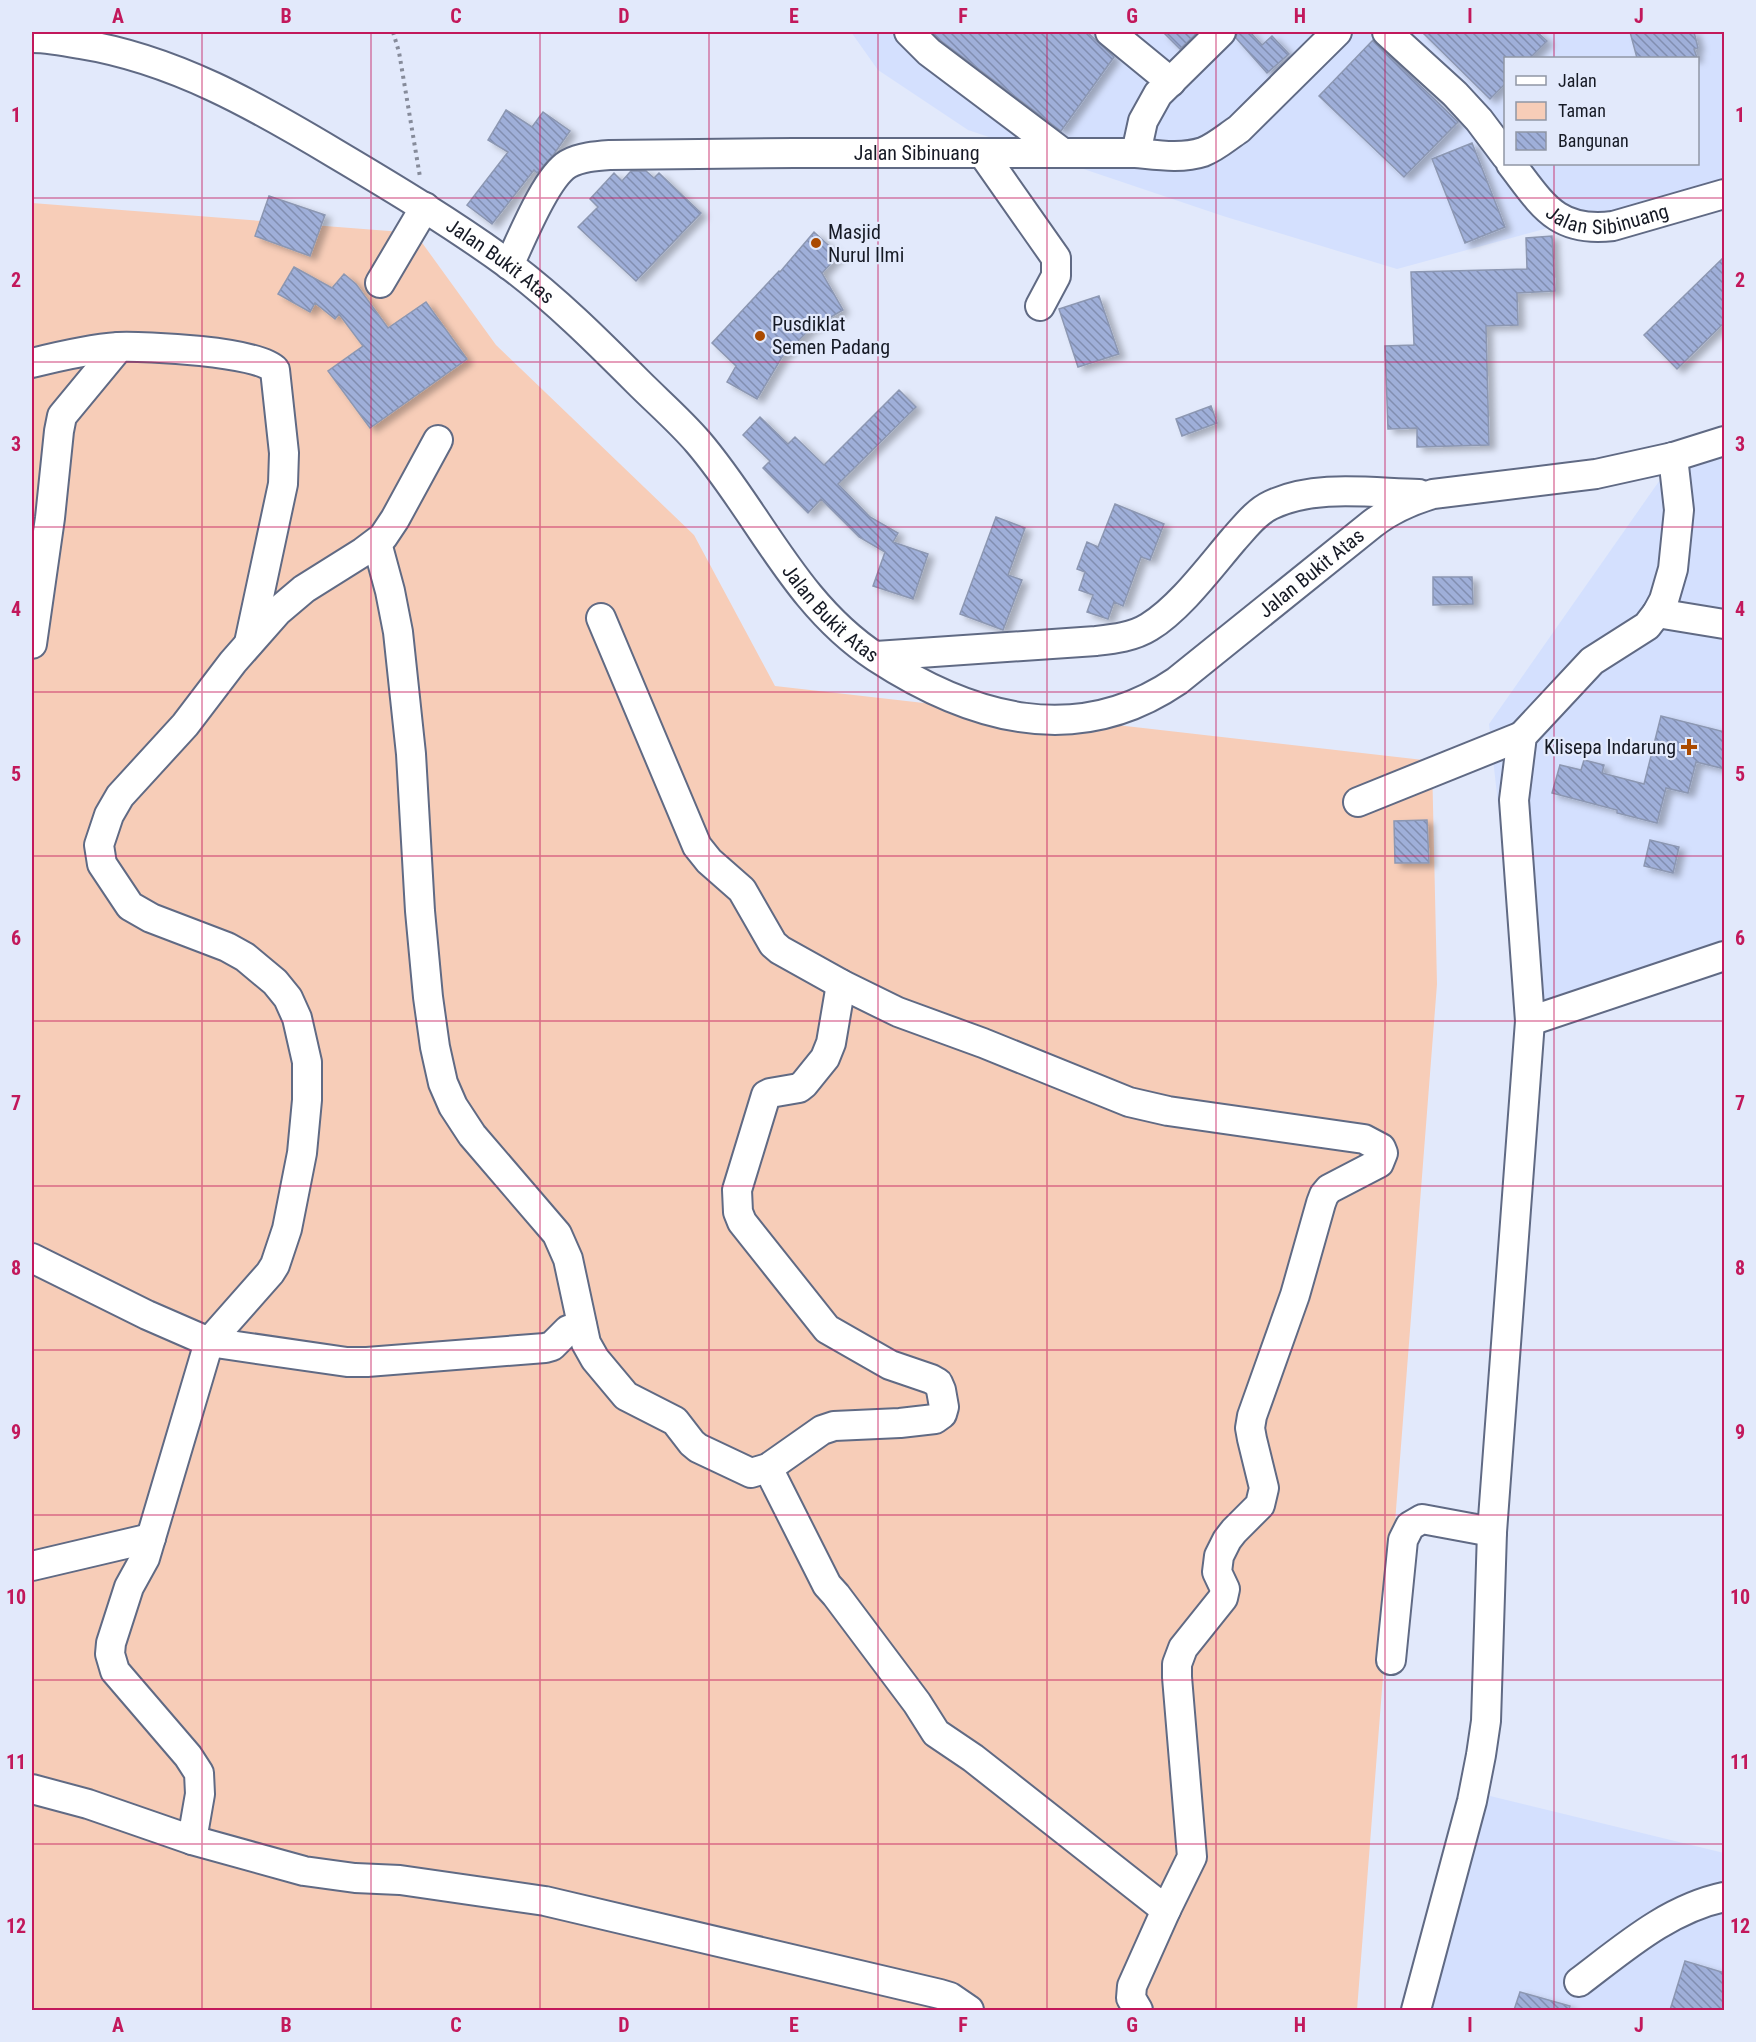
<svg xmlns="http://www.w3.org/2000/svg" width="1756" height="2042" font-family="'Roboto Condensed',sans-serif">
<style>
.built{fill:#d4e0fe;fill-rule:evenodd}
.green{fill:#f7cdb8}
.building{fill:url(#building-back-hatch);stroke:#8c97b2;stroke-width:1.5;filter:url(#shadow)}
.lines{fill:none;stroke-linecap:round;stroke-linejoin:round}
.minor-casing{stroke:#606a84;stroke-width:32}
.path{stroke:#868b9a;stroke-width:4;stroke-dasharray:3 4.5;stroke-linecap:butt}
.minor{stroke:#fff;stroke-width:28}
.grid{fill:none;stroke:#c2185b;stroke-width:1.5;stroke-opacity:0.55}
.poi-dot{fill:#aa4a01;stroke:#e2e9fb;stroke-width:2}
.labels{text-anchor:middle;stroke-width:4.5;stroke-linejoin:round;paint-order:stroke}
.street-label{font-size:20px;fill:#161a25;stroke:#e2e9fb}
.poi-label{font-size:20px;fill:#161a25;stroke:#e2e9fb;text-anchor:start}
.neatline{fill:none;stroke:#c2185b;stroke-width:2}
.grid-label{font-size:20px;text-anchor:middle;font-weight:bold;fill:#c2185b}
</style>
<defs>
<pattern id="building-back-hatch" width="6" height="6" patternUnits="userSpaceOnUse" patternTransform="scale(1.5)"><rect width="6" height="6" fill="#9fafd9"/><path d="M-1 5l2 2M0 0l6 6M5-1l2 2" fill="none" stroke="#818eb0"/></pattern>
<filter id="shadow"><feDropShadow dx="6" dy="4" stdDeviation="3" flood-color="#0004"/></filter>
</defs>
<rect width="100%" height="100%" fill="#e2e9fb"/>
<path class="built" d="M851 32H1724V180L1397 269 1223 216 968 130 878 70ZM1506 58H1698V164H1506Z
M1724 450V974L1715 973 1524 1032 1489 724 1662 477Z
M1486 1795 1724 1853V2010H1428Z"/>
<path class="green" d="M32 203 415 233 496 345 694 535 775 686 1432 761 1437 984 1357 2010H44L32 2008Z"/>
<path class="building" d="M932 32H1087L1114 57 1061 131 940 40Z
M1163 32H1198L1180 49Z
M1237 32H1250L1262 45 1272 36 1289 54 1267 73 1236 38Z
M1422 32H1537L1547 41 1530 58H1506V83L1490 99Z
M1630 32H1694L1698 48 1694 49 1697 58H1637Z
M1373 40 1458 122 1404 177 1319 96Z
M506 110 532 127 543 112 570 131 554 154 537 173 534 170 492 224 467 205 508 152 488 140Z
M1472 143 1505 227 1465 243 1432 159Z
M631 171H646L654 178 659 173 701 213 636 281 578 227 598 207 590 199 614 173 622 181Z
M269 196 325 215 310 256 255 236Z
M814 232 839 255 822 273 843 310 810 329 782 357 757 399 727 382 736 366 712 343 779 271 780 272Z
M1552 236 1555 291 1517 293 1518 325 1486 326 1489 445 1417 447V428L1388 429 1385 346 1414 345 1411 272 1527 269 1526 238Z
M1725 256V322L1677 369 1644 335Z
M294 267 332 288 344 274 356 284 388 328 426 302 467 359 370 428 328 371 363 346 339 314 335 319 315 303 310 312 278 294Z
M1099 296 1119 354 1078 367 1059 309Z
M899 390 916 407 838 484 870 517 898 533 893 542 928 554 913 599 873 586 885 552 859 537 821 499 808 513 763 468 770 461 743 435 760 417 788 444 795 437 824 465Z
M1211 406 1217 423 1182 436 1176 419Z
M1115 504 1164 524 1150 560 1141 557 1123 606 1114 602 1108 619 1087 612 1093 595 1079 590 1085 572 1077 569 1087 542 1098 547Z
M996 517 1025 528 1008 575 1022 580 1003 630 960 614Z
M1433 577H1472L1473 604 1433 605Z
M1661 716 1725 732V769L1696 762 1688 793 1666 788 1657 823 1617 813V810L1552 793 1560 765 1581 770 1584 760 1604 765 1602 773 1644 784Z
M1427 820 1429 863H1395L1394 821Z
M1650 840 1679 847 1673 873 1644 866Z
M1685 1961 1725 1973V2010H1670Z
M1520 1992 1570 2006 1569 2010H1514Z"/>
<g class="lines">
<defs>
<g id="minor">
<path d="M909 32 929 52 1063 153"/>
<path d="M1110 32 1171 82"/>
<path d="M1387 32 1455 94 1479 120 1506 156"/>
<path id="s1" d="M32 38C48 38 64 41 80 44 174 59 256 106 336 154 395 189 453 224 508 264 555 299 597 341 638 382 658 402 680 421 698 442 759 513 795 604 876 657 971 719 1077 749 1177 681L1372 524C1391 509 1410 501 1433 494L1596 474 1673 457 1724 441"/>
<path d="M1136 153 1143 121 1158 94 1221 32"/>
<path d="M983 154 1056 258V276L1040 306"/>
<path id="s2" d="M1511 164C1542 204 1556 233 1613 226L1724 194"/>
<path id="s3" d="M509 265C521 240 546 177 568 164 581 157 596 156 610 155L794 153H1136C1157 155 1182 159 1203 152 1216 147 1227 137 1239 129L1337 32"/>
<path d="M380 283 425 207"/>
<path d="M32 363C60 356 89 349 118 347 145 346 259 351 275 370L284 453 283 484 249 643"/>
<path d="M377 543 390 591 398 632 411 754 420 911 428 997 435 1047 443 1083 453 1106 472 1135 557 1234 568 1259 586 1343 595 1359 626 1396 675 1421 692 1443 698 1448 751 1473 768 1468 822 1430 834 1426 900 1423 935 1419 942 1414 944 1407 941 1390 938 1383 931 1379 890 1365 827 1329 742 1222 738 1212 737 1190 766 1095 770 1093 799 1088 804 1084 825 1058 831 1043 841 984"/>
<path d="M1657 613 1724 624"/>
<path d="M601 618 697 846 709 861 742 890 773 944 780 950 841 984 898 1012 983 1043 1129 1102 1168 1111 1364 1139 1381 1148 1383 1153 1379 1163 1329 1189 1324 1195 1321 1203 1295 1295 1252 1416 1250 1428 1252 1439 1264 1488 1260 1505 1234 1531 1227 1540 1219 1556 1217 1572 1225 1589 1223 1598 1183 1648 1177 1664V1677L1192 1857 1166 1910 1132 1986 1131 1998 1138 2010"/>
<path d="M32 644 50 518 59 431 62 416 119 347"/>
<path d="M876 656 1096 641C1114 639 1133 637 1149 627 1180 608 1210 567 1234 539 1245 527 1256 512 1271 505 1315 484 1371 493 1419 494"/>
<path d="M1358 802 1522 736"/>
<path d="M1530 1021 1724 956"/>
<path d="M32 1258 147 1315 209 1342 347 1362H367L545 1348 552 1346 568 1330 582 1326"/>
<path d="M768 1468 827 1585 836 1595 917 1703 936 1733 973 1758 1166 1910"/>
<path d="M32 1566 151 1538"/>
<path d="M1391 1660 1403 1540 1410 1526 1422 1519 1492 1532"/>
<path d="M32 1789 88 1804 192 1840 304 1871 355 1878 400 1880 545 1901 940 1994 950 1997 969 2010"/>
<path d="M192 1840 200 1794 199 1773 188 1756 115 1671 110 1654 111 1643 129 1587 145 1558 209 1342 270 1273 275 1265 287 1229 302 1153 307 1100V1062L297 1018 288 998 275 982 245 957 227 947 151 918 130 906 102 864 99 845 109 815 120 796 185 725 233 662 278 611 304 589 363 552 383 537 395 519 438 440"/>
<path d="M1579 1982C1624 1948 1668 1909 1724 1897"/>
<path d="M1416 2010 1472 1801 1481 1755 1486 1721 1492 1532 1530 1021 1514 800 1522 736 1592 661 1647 626 1657 613 1664 600 1673 569 1679 510 1673 457"/>
</g>
</defs>
<use href="#minor" class="minor-casing"/>
<path class="path" d="M393 32 399 52 420 177"/>
<use href="#minor" class="minor"/>
</g>
<path class="grid" d="M202 32V2010M371 32V2010M540 32V2010M709 32V2010M878 32V2010M1047 32V2010M1216 32V2010M1385 32V2010M1554 32V58M1554 164V2010M32 198H1724M32 362H1724M32 527H1724M32 692H1724M32 856H1724M32 1021H1724M32 1186H1724M32 1350H1724M32 1515H1724M32 1680H1724M32 1844H1724"/>
<g class="poi-dot">
<circle cx="816" cy="243" r="6"/>
<circle cx="760" cy="336" r="6"/>
<path d="M1686 738h6v6h6v6h-6v6h-6v-6h-6v-6h6z"/>
</g>
<g class="labels">
<g class="street-label">
<text dy="7" stroke="none"><textPath href="#s3" startOffset="468">Jalan Sibinuang</textPath></text>
<text dy="7" stroke="none"><textPath href="#s2" startOffset="122">Jalan Sibinuang</textPath></text>
<text dy="7" stroke="none"><textPath href="#s1" startOffset="525">Jalan Bukit Atas</textPath></text>
<text dy="7" stroke="none"><textPath href="#s1" startOffset="1569">Jalan Bukit Atas</textPath></text>
<text dy="7" stroke="none"><textPath href="#s1" startOffset="1011">Jalan Bukit Atas</textPath></text>
</g>
<g class="poi-label">
<text x="828" y="239">Masjid<tspan x="828" dy="23">Nurul Ilmi</tspan></text>
<text x="772" y="331">Pusdiklat<tspan x="772" dy="23">Semen Padang</tspan></text>
<text x="1676" y="754" text-anchor="end">Klisepa Indarung</text>
</g>
</g>
<rect width="1756" height="2042" fill="none" stroke="#e2e9fb" stroke-width="66"/>
<rect x="1504" y="57" width="195" height="108" fill="#e2e9fb" stroke="#9096a5" stroke-width="1.5"/>
<rect x="1516" y="76" width="30" height="9" fill="#ffffff" stroke="#9096a5" stroke-width="1.5"/>
<text x="1558" y="87" font-size="18" fill="#161a25">Jalan</text>
<rect x="1516" y="102" width="30" height="18" fill="#f7cdb8" stroke="#9096a5" stroke-width="1.5"/>
<text x="1558" y="117" font-size="18" fill="#161a25">Taman</text>
<rect x="1516" y="132" width="30" height="18" fill="url(#building-back-hatch)" stroke="#9096a5" stroke-width="1.5"/>
<text x="1558" y="147" font-size="18" fill="#161a25">Bangunan</text>
<rect x="33" y="33" width="1690" height="1976" class="neatline"/>
<g class="grid-label">
<text x="118" y="23">A</text>
<text x="286" y="23">B</text>
<text x="456" y="23">C</text>
<text x="624" y="23">D</text>
<text x="794" y="23">E</text>
<text x="963" y="23">F</text>
<text x="1132" y="23">G</text>
<text x="1300" y="23">H</text>
<text x="1470" y="23">I</text>
<text x="1639" y="23">J</text>
<text x="16" y="122">1</text>
<text x="1740" y="122">1</text>
<text x="16" y="287">2</text>
<text x="1740" y="287">2</text>
<text x="16" y="451">3</text>
<text x="1740" y="451">3</text>
<text x="16" y="616">4</text>
<text x="1740" y="616">4</text>
<text x="16" y="781">5</text>
<text x="1740" y="781">5</text>
<text x="16" y="945">6</text>
<text x="1740" y="945">6</text>
<text x="16" y="1110">7</text>
<text x="1740" y="1110">7</text>
<text x="16" y="1275">8</text>
<text x="1740" y="1275">8</text>
<text x="16" y="1439">9</text>
<text x="1740" y="1439">9</text>
<text x="16" y="1604">10</text>
<text x="1740" y="1604">10</text>
<text x="16" y="1769">11</text>
<text x="1740" y="1769">11</text>
<text x="16" y="1933">12</text>
<text x="1740" y="1933">12</text>
<text x="118" y="2032">A</text>
<text x="286" y="2032">B</text>
<text x="456" y="2032">C</text>
<text x="624" y="2032">D</text>
<text x="794" y="2032">E</text>
<text x="963" y="2032">F</text>
<text x="1132" y="2032">G</text>
<text x="1300" y="2032">H</text>
<text x="1470" y="2032">I</text>
<text x="1639" y="2032">J</text>
</g>
</svg>
